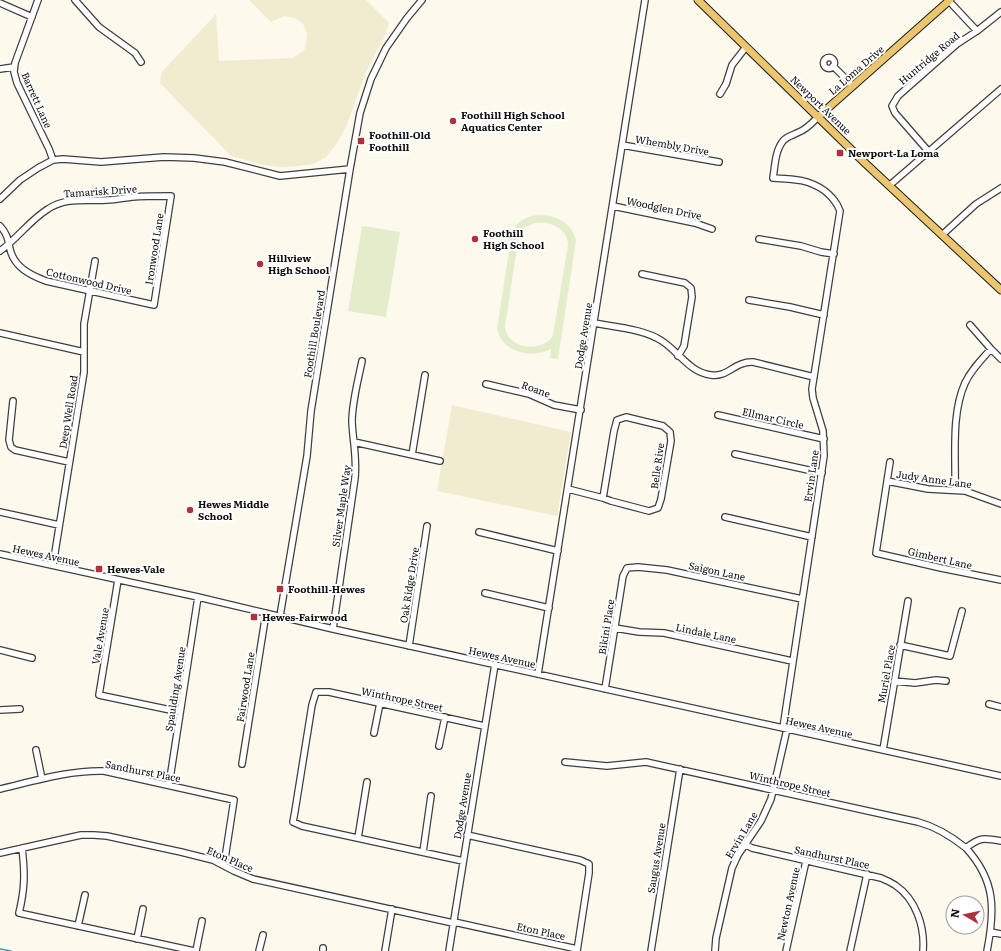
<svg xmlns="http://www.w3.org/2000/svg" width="1001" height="951" font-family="Literata,serif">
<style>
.farmland{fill:#f1ecd0}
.pitch{fill:#e3edcb;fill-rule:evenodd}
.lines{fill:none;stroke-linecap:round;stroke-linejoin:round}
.stream{stroke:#4497c1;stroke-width:1.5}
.minor-casing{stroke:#3f3f3f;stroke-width:8}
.major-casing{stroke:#1d1d1d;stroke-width:9}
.minor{stroke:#fff;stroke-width:5.5}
.major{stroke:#ecc66e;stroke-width:7}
.poi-dot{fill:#b0313e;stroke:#fff;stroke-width:1.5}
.labels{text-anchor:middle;stroke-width:4;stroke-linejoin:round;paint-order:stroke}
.street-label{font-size:10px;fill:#0c0c0c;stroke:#fff}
.poi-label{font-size:10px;font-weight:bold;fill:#0c0c0c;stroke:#fff;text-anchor:start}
</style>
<rect width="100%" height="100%" fill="#fdf9ed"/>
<path class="farmland" d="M249 0H366L389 23 385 36 365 74 347 125 337 143 325 158 313 164 297 166 281 167 263 165 231 156 160 83 162 72 216 14 219 61 293 58 305 49 307 33 303 24 295 18 284 16 271 22Z
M452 405 571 432 557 516 437 491Z"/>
<path class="pitch" d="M537 215C554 214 572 222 576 240L558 359 550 358 551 349C532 359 502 353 497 329L512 232C517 221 526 217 537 215ZM535 223C550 221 568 228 568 245L553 335C543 354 506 349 505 326L519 235 525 227Z
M362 226 400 232 386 317 348 311Z"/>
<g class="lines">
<path class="stream" d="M0 949 11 951"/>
<defs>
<path id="minor" d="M38 0 15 63 14 72 17 83 49 149 53 160
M75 0 99 27 135 53 141 62
M949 1 977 31
M0 3 32 17
M823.5 63a5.5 5.5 0 1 1 11 0a5.5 5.5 0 1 1-11 0Z
M833 66 853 86
M0 69 14 67
M720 94 726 84 732 65 746 47
M622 145 719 162
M929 152 895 113 892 106 898 96 957 44 977 31 1001 12
M890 185 1001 89
M0 199 20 180 38 168 53 160 63 159 101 162 164 157 194 158 225 162 280 176 350 169
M613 206 695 223 712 229
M0 226C7 233 8 240 10 249 14 267 30 275 46 281L154 305 171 196C158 196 145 196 132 197 124 198 116 200 107 200 87 201 66 197 48 209 30 220 17 239 0 251
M942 235 976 204 1001 188
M759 239 801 246 821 252 834 254
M642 274 685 283 691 288 692 297 684 346 678 356
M749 300 790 307 824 315
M594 323C615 327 644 329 662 341 679 352 689 372 711 375 727 378 735 361 753 362L814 377
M970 325 991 349 1001 359
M0 333 84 352
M486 384 529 394 554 405 581 410
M13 401 9 440 11 447 15 450 69 462
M718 415 824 439
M626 417 663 426 670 432 671 441 661 499 658 508 649 511 611 501 603 498 614 431 617 420Z
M354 442 440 461
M735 454 822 473
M412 455 425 375
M890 462 876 553 941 568 1001 580
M887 481 928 489 965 491 1001 504
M568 489 603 498
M955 489C956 456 951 414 965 383 971 370 981 360 991 349
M0 512 59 525
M725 517 812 537
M479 532 558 551
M0 554 198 597 333 629 1001 776
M53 565 84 372V324L95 261
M118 580 99 695 180 712
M485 593 549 608
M280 616 307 456 311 411 350 169 360 113 371 79 386 48 407 18 422 0
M615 628 639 632 664 633 792 661
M333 629 355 478C357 457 353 442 352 422 352 402 358 381 362 361
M900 645 950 656 962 611
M409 646 427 526
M0 650 32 658
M538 674 645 0
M894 681 915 683 936 680 946 681
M605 689 623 576 627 568 638 567 667 570 802 599
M989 704 1001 707
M0 710 20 709
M783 728 824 456 823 431 813 398 812 389 840 211C837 202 832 197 825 191 808 179 793 179 773 178 775 166 775 151 783 141 787 136 794 135 799 132 807 129 813 122 819 116
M374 733 380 703
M439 746 445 717
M36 750 42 779
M883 750 908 601
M565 762 607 766 646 762 918 822C937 827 951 836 966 848 980 837 984 838 1001 841
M242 764 266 613
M169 785 198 597
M0 789C34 781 69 770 104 771L234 800 224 865
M467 835 580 860 589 864V873L577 951
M358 838 367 782
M744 844 752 848 881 878C886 880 890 882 895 885 916 899 925 927 923 951
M22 848C25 873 25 888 19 913L194 951
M966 848C996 881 995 910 987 951
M423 852 431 796
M0 853 81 835H94L107 836 181 852 213 860 234 871 253 879 453 923
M463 861 302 826 293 822 295 811 312 705 316 692H329L484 726
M454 922 577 949
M78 926 85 895
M991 932 1001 934
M137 939 143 909
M196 951 202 921
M259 951 263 935
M323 951V948
M385 951 392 909
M449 951 495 664
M651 951 680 769
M715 951 716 938 732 868 738 855 761 821 771 799 787 729
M786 951 806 861
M850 951 867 874"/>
<path id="major" d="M698 0 866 164 1001 290
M819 116 950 0"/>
</defs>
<use href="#minor" class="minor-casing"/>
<use href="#major" class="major-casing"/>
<use href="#minor" class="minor"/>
<use href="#major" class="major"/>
</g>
<g class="poi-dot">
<circle cx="453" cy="121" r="4"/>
<rect x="357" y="137" width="8" height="8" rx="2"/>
<rect x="836" y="149" width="8" height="8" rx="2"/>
<circle cx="475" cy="239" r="4"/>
<circle cx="260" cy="264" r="4"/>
<circle cx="190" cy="510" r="4"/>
<rect x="95" y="565" width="8" height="8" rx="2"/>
<rect x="276" y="585" width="8" height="8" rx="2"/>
<rect x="250" y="613" width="8" height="8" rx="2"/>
</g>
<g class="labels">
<g class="street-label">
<text transform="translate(929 58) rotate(-40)" y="4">Huntridge Road</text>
<text transform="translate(856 70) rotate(-41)" y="4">La Loma Drive</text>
<text transform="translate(37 100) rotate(66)" y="4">Barrett Lane</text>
<text transform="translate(821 105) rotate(44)" y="4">Newport Avenue</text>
<text transform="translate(672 145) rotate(10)" y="4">Whembly Drive</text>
<text transform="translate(100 191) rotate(-4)" y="4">Tamarisk Drive</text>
<text transform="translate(664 208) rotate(12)" y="4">Woodglen Drive</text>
<text transform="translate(154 249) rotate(-81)" y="4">Ironwood Lane</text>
<text transform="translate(89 281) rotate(13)" y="4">Cottonwood Drive</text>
<text transform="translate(314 334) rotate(-81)" y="4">Foothill Boulevard</text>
<text transform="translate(583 336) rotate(-81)" y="4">Dodge Avenue</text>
<text transform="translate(536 389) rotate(20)" y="4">Roane</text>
<text transform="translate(68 412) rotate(-81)" y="4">Deep Well Road</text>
<text transform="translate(773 418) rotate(13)" y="4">Ellmar Circle</text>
<text transform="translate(657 466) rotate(-82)" y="4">Belle Rive</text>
<text transform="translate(811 476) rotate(-82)" y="4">Ervin Lane</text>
<text transform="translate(934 479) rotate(8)" y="4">Judy Anne Lane</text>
<text transform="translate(341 506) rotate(-82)" y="4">Silver Maple Way</text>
<text transform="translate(46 555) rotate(12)" y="4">Hewes Avenue</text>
<text transform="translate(940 558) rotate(13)" y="4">Gimbert Lane</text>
<text transform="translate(717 571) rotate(12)" y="4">Saigon Lane</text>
<text transform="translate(409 585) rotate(-81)" y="4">Oak Ridge Drive</text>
<text transform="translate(606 627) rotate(-81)" y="4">Bikini Place</text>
<text transform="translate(706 633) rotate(12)" y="4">Lindale Lane</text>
<text transform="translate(100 636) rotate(-80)" y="4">Vale Avenue</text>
<text transform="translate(502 657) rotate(12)" y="4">Hewes Avenue</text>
<text transform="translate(886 674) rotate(-80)" y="4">Muriel Place</text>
<text transform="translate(245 687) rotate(-81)" y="4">Fairwood Lane</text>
<text transform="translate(175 689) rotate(-81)" y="4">Spaulding Avenue</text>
<text transform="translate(402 699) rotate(12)" y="4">Winthrope Street</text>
<text transform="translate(819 727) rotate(12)" y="4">Hewes Avenue</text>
<text transform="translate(143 771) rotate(11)" y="4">Sandhurst Place</text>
<text transform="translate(790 784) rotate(13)" y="4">Winthrope Street</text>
<text transform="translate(462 806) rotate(-81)" y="4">Dodge Avenue</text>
<text transform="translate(741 835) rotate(-59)" y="4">Ervin Lane</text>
<text transform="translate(832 857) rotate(12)" y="4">Sandhurst Place</text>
<text transform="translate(656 858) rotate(-81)" y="4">Saugus Avenue</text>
<text transform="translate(230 859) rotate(23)" y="4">Eton Place</text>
<text transform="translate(788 904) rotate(-78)" y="4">Newton Avenue</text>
<text transform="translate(541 931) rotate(12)" y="4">Eton Place</text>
</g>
<g class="poi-label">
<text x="461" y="119">Foothill High School<tspan x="461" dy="12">Aquatics Center</tspan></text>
<text x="369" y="139">Foothill-Old<tspan x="369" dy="12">Foothill</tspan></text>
<text x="848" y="157">Newport-La Loma</text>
<text x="483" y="237">Foothill<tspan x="483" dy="12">High School</tspan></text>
<text x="268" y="262">Hillview<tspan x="268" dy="12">High School</tspan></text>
<text x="198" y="508">Hewes Middle<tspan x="198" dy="12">School</tspan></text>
<text x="107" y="573">Hewes-Vale</text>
<text x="288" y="593">Foothill-Hewes</text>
<text x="262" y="621">Hewes-Fairwood</text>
</g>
</g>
<g transform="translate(965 915) rotate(279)"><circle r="19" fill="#ffffff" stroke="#9e9e9e"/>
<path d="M0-3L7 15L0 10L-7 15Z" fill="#b0313e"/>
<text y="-6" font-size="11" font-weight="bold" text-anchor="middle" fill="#0c0c0c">N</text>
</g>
</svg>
